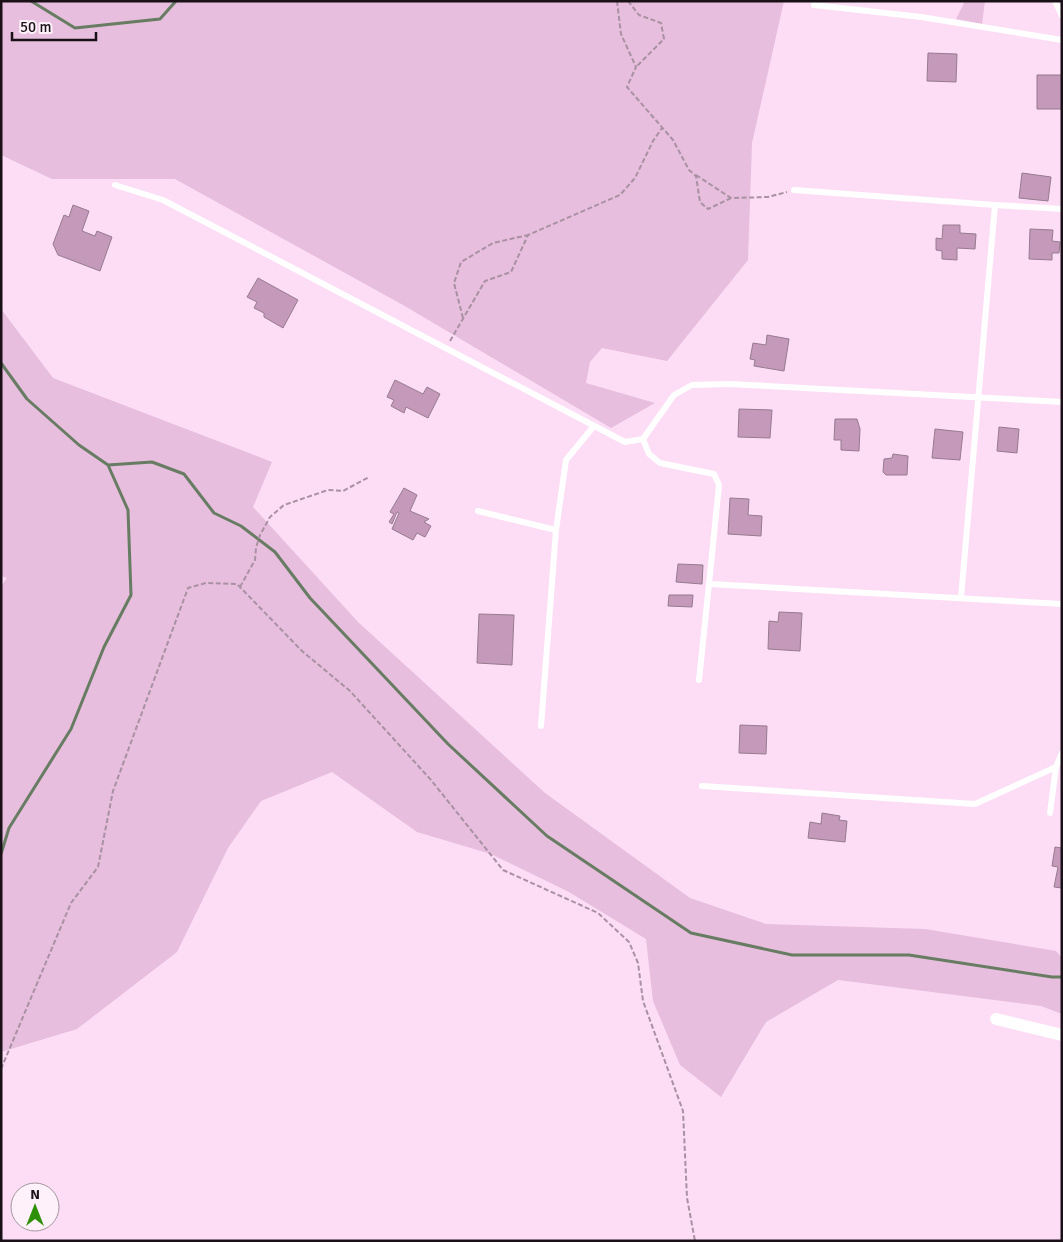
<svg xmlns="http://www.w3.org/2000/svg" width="1063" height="1242" font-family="Signika,sans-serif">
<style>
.green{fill:#e7bedd}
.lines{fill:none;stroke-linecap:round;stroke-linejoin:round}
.stream{stroke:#677c62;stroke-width:3}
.building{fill:#c499ba;stroke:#967b90}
.path{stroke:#a991a3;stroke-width:2;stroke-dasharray:5 2.5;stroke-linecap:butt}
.service{stroke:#fff;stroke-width:6}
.minor{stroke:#fff;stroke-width:12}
</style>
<rect width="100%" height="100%" fill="#fcddf5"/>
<path class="green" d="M1 1H784L752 143 748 260 667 361 602 348 590 362 586 383 655 403 611 428 403 305 175 179H52L1 155Z
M965 1H985L982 24 956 19Z
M1 309 53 378 272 462 253 507 358 622 545 793 690 898 766 924 925 929 1056 951 1062 958V1014L1041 1006 838 980 766 1022 721 1097 680 1065 653 1001 646 939 569 892 491 854 417 832 332 772 261 801 228 848 177 952 77 1029 1 1052V586L7 578 1 576Z"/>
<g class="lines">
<path class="stream" d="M31 1 75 28 160 19 176 1
M1 363 27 399 79 445 108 465 128 510 131 595 104 647 71 729 9 828 1 854
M108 465 152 462 184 474 214 513 241 526 275 552 310 598 448 744 547 836 691 933 792 955H909L1052 977H1062"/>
</g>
<path class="building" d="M928 53 957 54 956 82 927 81Z
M1037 75H1062V109H1037Z
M1022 173 1051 177 1048 201 1019 198Z
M73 205 89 211 82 231 95 236 97 231 112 237 100 271 58 255 53 244 64 215 69 217Z
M943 225H960V233L976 234 975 249 957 248V260L942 259V251L936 250V238L942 239Z
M1030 229 1053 230 1052 241 1060 242 1059 253H1052V260L1029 259Z
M258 278 298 300 283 328 264 317V313L254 308 257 302 247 297Z
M767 335 789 339 784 371 754 366 755 360 750 359 753 343 766 345Z
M395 380 423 394 427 387 440 394 428 418 406 407 404 413 391 406 394 400 387 397Z
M739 409 772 410 770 438 738 437Z
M835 419H857L860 429 859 451 841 450V440H834Z
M999 427 1019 429 1017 453 997 451Z
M935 429 963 432 960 460 932 458Z
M893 454 908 456 907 475H886L883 472 884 459 892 458Z
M404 488 417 495 410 511 429 519 424 522 431 526 425 537 417 533 413 540 392 529 399 513 397 512 392 524 389 522 394 514 390 512Z
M730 498 749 499 748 515 762 516 761 536 728 534Z
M678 564 703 565 702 584 676 582Z
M669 595H693L692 607 668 606Z
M779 612 802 613 800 651 768 649 769 621 778 622Z
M479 614 514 615 512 665 477 663Z
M740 725 767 726 766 754 739 753Z
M822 813 840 816 839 820 847 821 845 842 808 838 810 822 821 824Z
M1055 847 1062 848V888L1054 887 1058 867 1052 866Z"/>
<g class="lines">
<path class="path" d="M617 1 621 34 636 67 627 87 673 140 689 170 696 176 700 202 708 209 731 198
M628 1 639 15 661 23 664 39 636 67
M696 175 731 198 768 197 787 192
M463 318 454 283 461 262 493 243 528 235
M450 341 485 281 511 272 528 235 620 195 635 178 653 141 662 128
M240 587 255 560 256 548 260 535 270 517 284 505 328 490 343 491 369 477
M1 1069 71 903 98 867 113 791 188 588 206 583 237 584 302 651 350 691 431 780 503 870 598 913 629 942 638 963 643 1001 683 1111 687 1198 695 1241"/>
<path class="service" d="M1055 1 1062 16
M814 5 921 17 1062 40
M115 185 163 200 625 442 643 439 674 395 692 385 730 384 1062 402
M794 190 995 205
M643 439 649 454 660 463 714 474 719 485 709 584 1062 604
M478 511 556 530
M961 598 995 205 1062 209
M699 680 709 584
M541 726 556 530 566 460 594 426
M702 786 975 804 1056 767 1062 753
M1050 813 1056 767"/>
<path class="minor" d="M996 1019 1062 1035"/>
</g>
<rect width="1063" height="1242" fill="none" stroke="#1a1018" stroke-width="5"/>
<g transform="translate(35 1207)"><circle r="24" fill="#fef1fa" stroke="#a397a0"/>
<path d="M0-4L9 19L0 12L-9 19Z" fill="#2e9009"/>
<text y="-8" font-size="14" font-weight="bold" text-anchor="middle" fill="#1a1018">N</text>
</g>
<path d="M12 32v8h84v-8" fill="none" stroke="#1a1018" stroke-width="2.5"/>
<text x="20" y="32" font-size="15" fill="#1a1018" stroke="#fef1fa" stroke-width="4" paint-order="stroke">50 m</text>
</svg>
